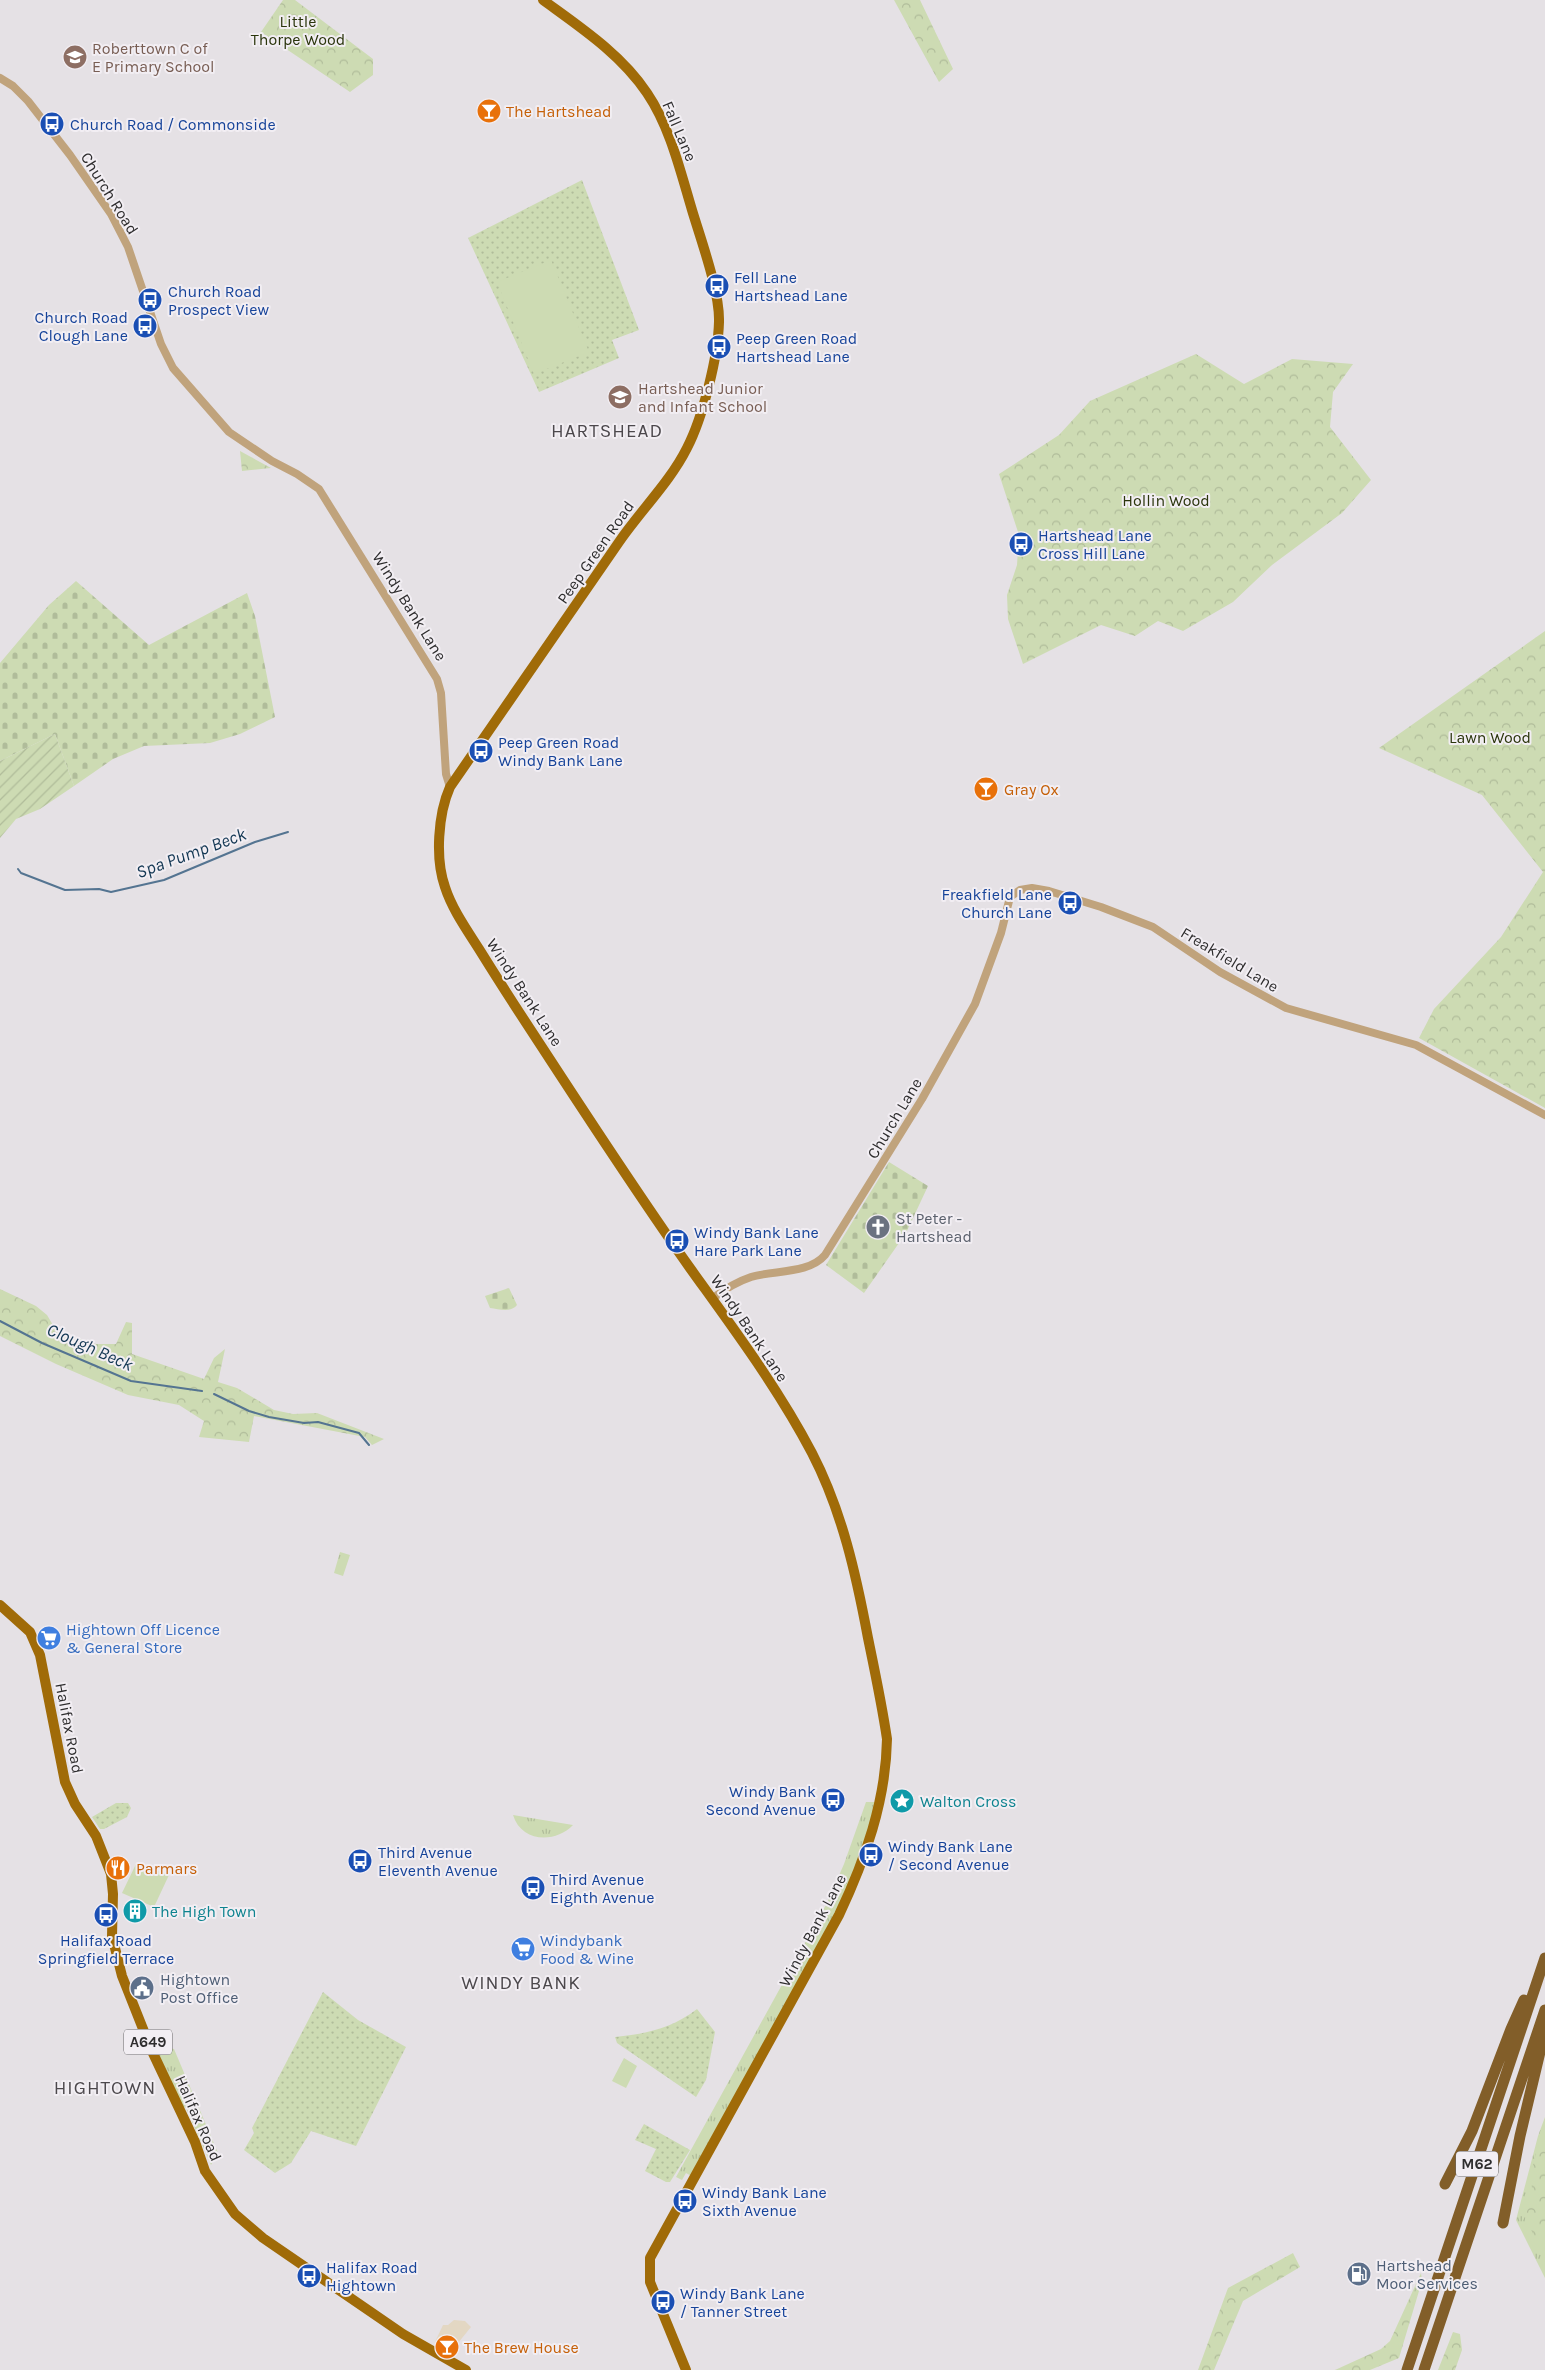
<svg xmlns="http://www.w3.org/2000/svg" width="1545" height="2370" font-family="Karla,sans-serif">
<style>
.commercial{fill:#e3d7c3}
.grass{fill:url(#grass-tufts)}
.forest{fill:url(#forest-crowns)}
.cemetery{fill:url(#cemetery-stones)}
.park{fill:url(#park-dots)}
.garden{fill:url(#garden-furrows)}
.pitch{fill:#cddbb3}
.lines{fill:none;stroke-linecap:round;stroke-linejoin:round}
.stream{stroke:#547491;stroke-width:2}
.minor{stroke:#c0a37c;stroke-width:8}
.major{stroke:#a06b08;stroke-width:10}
.highway{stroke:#825e29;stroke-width:11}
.labels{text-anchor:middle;stroke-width:4;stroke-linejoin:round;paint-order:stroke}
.shield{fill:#f2eef3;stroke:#696769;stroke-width:1}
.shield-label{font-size:15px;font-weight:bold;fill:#2e2d2e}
.park-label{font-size:16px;fill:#2a350b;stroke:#f2eef3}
.education-label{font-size:16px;fill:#785e54;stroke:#f2eef3;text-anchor:start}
.food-label{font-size:16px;fill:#c56008;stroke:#f2eef3;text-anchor:start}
.transit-label{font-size:16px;fill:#164399;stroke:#f2eef3;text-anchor:start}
.street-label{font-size:16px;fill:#2e2d2e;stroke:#f2eef3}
.worship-label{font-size:16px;fill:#5b616d;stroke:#f2eef3;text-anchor:start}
.shop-label{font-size:16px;fill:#366cbe;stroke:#f2eef3;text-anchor:start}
.culture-label{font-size:16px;fill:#0d838f;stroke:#f2eef3;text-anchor:start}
.service-label{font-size:16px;fill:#4e5e75;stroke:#f2eef3;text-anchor:start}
.water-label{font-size:18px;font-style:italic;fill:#133753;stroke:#f2eef3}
.quarter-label{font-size:19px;letter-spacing:1px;fill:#4c484c;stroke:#f2eef3}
</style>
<defs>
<pattern id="grass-tufts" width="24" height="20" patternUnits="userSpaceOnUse" patternTransform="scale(1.25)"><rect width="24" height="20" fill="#cddbb3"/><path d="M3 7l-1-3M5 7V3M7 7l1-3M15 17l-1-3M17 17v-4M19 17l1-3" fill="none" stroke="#b0bc9a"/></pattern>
<pattern id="forest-crowns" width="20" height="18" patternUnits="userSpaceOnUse" patternTransform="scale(1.25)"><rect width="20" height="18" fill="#cddbb3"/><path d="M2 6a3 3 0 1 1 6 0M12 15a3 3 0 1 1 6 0" fill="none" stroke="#b0bc9a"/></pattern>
<pattern id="cemetery-stones" width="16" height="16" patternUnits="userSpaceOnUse" patternTransform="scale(1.25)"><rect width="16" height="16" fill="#cddbb3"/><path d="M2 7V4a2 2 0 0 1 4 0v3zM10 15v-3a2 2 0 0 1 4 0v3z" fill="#b0bc9a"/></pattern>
<pattern id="park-dots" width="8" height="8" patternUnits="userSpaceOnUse" patternTransform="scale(1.25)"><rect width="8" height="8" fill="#cddbb3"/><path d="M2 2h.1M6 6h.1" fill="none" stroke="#b0bc9a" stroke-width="1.8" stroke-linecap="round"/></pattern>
<pattern id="garden-furrows" width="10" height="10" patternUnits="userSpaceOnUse" patternTransform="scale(1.25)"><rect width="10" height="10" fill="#cddbb3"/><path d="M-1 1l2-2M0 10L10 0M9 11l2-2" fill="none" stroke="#b0bc9a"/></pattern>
</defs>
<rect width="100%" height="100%" fill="#e5e1e5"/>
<path class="commercial" d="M454 2320 465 2321 471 2327 449 2354 435 2345V2342L443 2325H448Z"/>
<path class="grass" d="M340 1552 350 1555 343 1576 334 1573Z
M866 1802H879L858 1874 693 2177 686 2173 682 2180 676 2177 827 1903 844 1864Z
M513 1815 573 1825C555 1844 521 1842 513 1815Z
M164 2047 174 2049 218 2153 211 2165 186 2108 182 2106 159 2055Z
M1545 2117V2278L1516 2220 1538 2136Z"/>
<path class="forest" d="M283 0H295L373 59V75L350 92 261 32Z
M894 0H920L953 69 939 82Z
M1196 354 1244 384 1292 359 1353 364 1333 392 1330 427 1371 480 1342 513 1272 565 1233 602 1183 631 1158 621 1135 636 1101 625 1023 664 1008 619 1007 595 1017 565 1019 535 999 474 1059 435 1090 401Z
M240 451 271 468 242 471Z
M1545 631V1108L1419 1038 1434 1009 1501 937 1543 872 1482 795 1379 748Z
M0 1289 36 1306 47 1315 57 1332 96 1344H116L126 1322 132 1323V1354L204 1379 214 1358 225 1349 218 1382 237 1388 274 1410 293 1414 317 1413 384 1439 372 1445 365 1437 254 1416 249 1442 199 1437 204 1421 179 1405 128 1395 56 1364 0 1336Z
M1545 2132V2225L1540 2239 1535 2237 1525 2219 1532 2190 1531 2174 1537 2149Z
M1293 2253 1300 2267 1243 2301 1214 2370H1198L1228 2288Z
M1421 2273 1422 2281 1399 2358 1370 2370H1335L1381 2349 1390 2341Z
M1453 2332 1460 2334 1462 2350 1455 2370H1438Z"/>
<path class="cemetery" d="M76 581 149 645 247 593 255 616 275 717 240 734 210 743 144 746 113 759 74 786 55 734 0 761V663L49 605Z
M889 1162 928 1186 906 1233 864 1293 826 1265Z
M509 1288 517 1305C511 1313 499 1309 490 1308L485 1296Z"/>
<path class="park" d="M582 180 639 330 612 340 619 358 539 392 468 238Z
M116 1803H128L131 1808 127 1817 104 1829H100L92 1817Z
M323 1992 358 2020 406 2047 356 2146 311 2131 291 2163 275 2173 244 2150 254 2133 252 2128Z
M697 2009 715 2032 706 2080 696 2097 617 2043 615 2037C645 2034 673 2028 697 2009Z
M644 2124 690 2150 670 2182H666L645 2171 656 2149 635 2140Z"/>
<path class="garden" d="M55 734 74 786 40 809 16 819 0 838V761Z"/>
<path class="pitch" d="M551 260 589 352 534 374 497 282Z
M137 1862 169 1875 154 1907 122 1893Z
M624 2058 637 2066 626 2088 612 2081Z"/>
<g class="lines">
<path class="stream" d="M18 869 21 873 65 890 99 889 111 892 164 880 255 842 288 832
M0 1321 42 1343 131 1381 202 1391
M214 1394 249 1411 269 1417 304 1423 318 1422 359 1433 369 1445"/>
<path class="minor" d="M0 78 13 86 28 101 70 155 111 214 128 247 161 344 173 368 229 432 272 461 297 474 319 489 437 679 441 693 446 774 450 787
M713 1298C725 1289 736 1282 751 1277 774 1270 809 1274 825 1255L922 1099 975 1004 1001 933 1010 897 1020 890 1032 888 1049 891 1101 907 1153 927 1220 972 1286 1008 1416 1045 1545 1115"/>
<path class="major" d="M543 0C580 27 621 54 647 93 670 127 680 170 692 210 701 240 720 292 719 322 718 357 703 417 687 448 670 482 641 510 619 542 563 624 506 705 450 787 438 814 435 859 445 887 452 909 467 930 479 949 497 978 515 1006 534 1035 585 1113 636 1192 690 1268 733 1328 778 1388 812 1453 842 1511 856 1574 868 1638 875 1672 882 1705 887 1739 886 1801 865 1860 839 1915L650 2258V2282L686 2370
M0 1605 30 1632 40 1655 65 1782 75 1804 96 1836 111 1874 113 1894 112 1936 122 1976 151 2049 195 2142 205 2171 235 2214 263 2238 403 2334 466 2370"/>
<path class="highway" d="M1445 2184 1472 2131 1511 2029 1524 2000
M1503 2223 1520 2136 1545 2031
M1407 2370 1545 1958
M1424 2370 1545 2010"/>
</g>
<defs>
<symbol id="school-disc" viewBox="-11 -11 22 22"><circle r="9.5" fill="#8d6e63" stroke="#f2eef3"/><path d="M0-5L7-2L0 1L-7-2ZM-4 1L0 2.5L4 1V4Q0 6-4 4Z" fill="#fff"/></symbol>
<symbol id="bar-disc" viewBox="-11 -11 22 22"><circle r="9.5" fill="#e8710a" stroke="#f2eef3"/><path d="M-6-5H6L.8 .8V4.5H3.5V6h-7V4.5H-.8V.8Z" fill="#fff"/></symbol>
<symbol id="bus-disc" viewBox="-11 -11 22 22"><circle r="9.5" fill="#1a4fb4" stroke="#f2eef3"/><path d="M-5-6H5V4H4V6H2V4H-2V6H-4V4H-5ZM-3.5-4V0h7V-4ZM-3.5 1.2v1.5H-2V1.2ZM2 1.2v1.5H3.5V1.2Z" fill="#fff"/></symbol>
<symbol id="church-disc" viewBox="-11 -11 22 22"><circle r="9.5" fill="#6b7280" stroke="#f2eef3"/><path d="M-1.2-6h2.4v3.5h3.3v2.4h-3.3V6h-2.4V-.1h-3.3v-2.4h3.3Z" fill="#fff"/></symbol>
<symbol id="supermarket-disc" viewBox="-11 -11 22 22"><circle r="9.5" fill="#3f7fe0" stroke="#f2eef3"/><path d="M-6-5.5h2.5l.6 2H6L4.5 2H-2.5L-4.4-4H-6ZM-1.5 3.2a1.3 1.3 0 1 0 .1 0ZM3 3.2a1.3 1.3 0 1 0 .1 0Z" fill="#fff"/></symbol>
<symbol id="sight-disc" viewBox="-11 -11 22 22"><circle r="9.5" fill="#0f9aa8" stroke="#f2eef3"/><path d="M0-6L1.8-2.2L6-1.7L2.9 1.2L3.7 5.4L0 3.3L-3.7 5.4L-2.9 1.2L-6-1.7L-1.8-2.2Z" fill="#fff"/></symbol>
<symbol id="restaurant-disc" viewBox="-11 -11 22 22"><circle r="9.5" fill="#e8710a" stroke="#f2eef3"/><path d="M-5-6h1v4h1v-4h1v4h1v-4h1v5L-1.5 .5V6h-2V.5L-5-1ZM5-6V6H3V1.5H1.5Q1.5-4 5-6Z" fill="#fff"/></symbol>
<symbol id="building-disc" viewBox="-11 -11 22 22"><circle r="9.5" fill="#0f9aa8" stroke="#f2eef3"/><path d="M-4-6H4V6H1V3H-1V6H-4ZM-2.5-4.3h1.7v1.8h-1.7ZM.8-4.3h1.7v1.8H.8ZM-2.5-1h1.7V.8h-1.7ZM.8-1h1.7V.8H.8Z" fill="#fff"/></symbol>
<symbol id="civic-disc" viewBox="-11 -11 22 22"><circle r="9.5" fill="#5c6f8a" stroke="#f2eef3"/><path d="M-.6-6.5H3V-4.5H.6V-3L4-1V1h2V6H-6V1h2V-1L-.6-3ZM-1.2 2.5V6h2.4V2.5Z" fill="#fff"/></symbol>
<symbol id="fuel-disc" viewBox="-11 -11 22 22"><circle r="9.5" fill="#5c6f8a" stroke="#f2eef3"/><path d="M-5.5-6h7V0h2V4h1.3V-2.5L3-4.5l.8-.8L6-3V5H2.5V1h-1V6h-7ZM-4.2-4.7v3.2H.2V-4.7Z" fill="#fff"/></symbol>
</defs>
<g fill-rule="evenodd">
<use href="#school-disc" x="61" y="43" width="28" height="28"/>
<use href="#bar-disc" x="475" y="97" width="28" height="28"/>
<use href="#bus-disc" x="38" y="110" width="28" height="28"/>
<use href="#bus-disc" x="703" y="272" width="28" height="28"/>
<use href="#bus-disc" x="136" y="286" width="28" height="28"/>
<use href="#bus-disc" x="131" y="312" width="28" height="28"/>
<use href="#bus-disc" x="705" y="333" width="28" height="28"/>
<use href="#school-disc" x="606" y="383" width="28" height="28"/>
<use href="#bus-disc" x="1007" y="530" width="28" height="28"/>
<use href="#bus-disc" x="467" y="737" width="28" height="28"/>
<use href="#bar-disc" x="972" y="775" width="28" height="28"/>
<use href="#bus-disc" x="1056" y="889" width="28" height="28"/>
<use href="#church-disc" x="864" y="1213" width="28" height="28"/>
<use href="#bus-disc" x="663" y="1227" width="28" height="28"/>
<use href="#supermarket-disc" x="35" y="1624" width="28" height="28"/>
<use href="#bus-disc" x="819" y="1786" width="28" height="28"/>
<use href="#sight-disc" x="888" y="1787" width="28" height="28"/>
<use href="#bus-disc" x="857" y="1841" width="28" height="28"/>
<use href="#bus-disc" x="346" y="1847" width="28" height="28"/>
<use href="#restaurant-disc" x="104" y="1854" width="28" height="28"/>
<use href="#bus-disc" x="519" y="1874" width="28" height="28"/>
<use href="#building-disc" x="121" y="1897" width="28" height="28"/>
<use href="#bus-disc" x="92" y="1901" width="28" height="28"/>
<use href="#supermarket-disc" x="509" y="1935" width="28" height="28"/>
<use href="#civic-disc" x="128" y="1974" width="28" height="28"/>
<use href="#bus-disc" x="671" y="2187" width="28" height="28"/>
<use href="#fuel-disc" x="1345" y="2260" width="28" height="28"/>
<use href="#bus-disc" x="295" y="2262" width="28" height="28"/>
<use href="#bus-disc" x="649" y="2288" width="28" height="28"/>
<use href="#bar-disc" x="433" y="2333" width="28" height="28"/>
</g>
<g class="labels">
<g class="shield">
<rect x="124" y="2029.5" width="48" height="25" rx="4"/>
<rect x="1456" y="2151.5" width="42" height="25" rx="4"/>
</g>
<g class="shield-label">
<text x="148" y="2047">A649</text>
<text x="1477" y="2169">M62</text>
</g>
<g class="park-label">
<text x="298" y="27">Little<tspan x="298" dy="18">Thorpe Wood</tspan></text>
<text x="1166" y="506">Hollin Wood</text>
<text x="1490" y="743">Lawn Wood</text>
</g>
<g class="education-label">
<text x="92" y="54">Roberttown C of<tspan x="92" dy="18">E Primary School</tspan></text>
<text x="638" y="394">Hartshead Junior<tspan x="638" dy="18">and Infant School</tspan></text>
</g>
<g class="food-label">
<text x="506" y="117">The Hartshead</text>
<text x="1004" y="795">Gray Ox</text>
<text x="136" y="1874">Parmars</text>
<text x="464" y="2353">The Brew House</text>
</g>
<g class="transit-label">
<text x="70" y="130">Church Road / Commonside</text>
<text x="734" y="283">Fell Lane<tspan x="734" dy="18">Hartshead Lane</tspan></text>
<text x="168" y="297">Church Road<tspan x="168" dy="18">Prospect View</tspan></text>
<text x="128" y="323" text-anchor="end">Church Road<tspan x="128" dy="18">Clough Lane</tspan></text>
<text x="736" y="344">Peep Green Road<tspan x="736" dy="18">Hartshead Lane</tspan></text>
<text x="1038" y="541">Hartshead Lane<tspan x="1038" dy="18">Cross Hill Lane</tspan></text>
<text x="498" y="748">Peep Green Road<tspan x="498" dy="18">Windy Bank Lane</tspan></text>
<text x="1052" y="900" text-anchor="end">Freakfield Lane<tspan x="1052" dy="18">Church Lane</tspan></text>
<text x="694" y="1238">Windy Bank Lane<tspan x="694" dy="18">Hare Park Lane</tspan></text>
<text x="816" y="1797" text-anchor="end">Windy Bank<tspan x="816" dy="18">Second Avenue</tspan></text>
<text x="888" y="1852">Windy Bank Lane<tspan x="888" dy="18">/ Second Avenue</tspan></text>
<text x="378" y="1858">Third Avenue<tspan x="378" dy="18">Eleventh Avenue</tspan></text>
<text x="550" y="1885">Third Avenue<tspan x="550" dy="18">Eighth Avenue</tspan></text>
<text x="106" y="1946" text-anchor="middle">Halifax Road<tspan x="106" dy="18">Springfield Terrace</tspan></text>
<text x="702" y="2198">Windy Bank Lane<tspan x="702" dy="18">Sixth Avenue</tspan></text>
<text x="326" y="2273">Halifax Road<tspan x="326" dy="18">Hightown</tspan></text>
<text x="680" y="2299">Windy Bank Lane<tspan x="680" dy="18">/ Tanner Street</tspan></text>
</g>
<g class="street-label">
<text transform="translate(680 131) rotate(67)" y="6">Fall Lane</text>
<text transform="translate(110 193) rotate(58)" y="6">Church Road</text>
<text transform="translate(595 552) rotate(-55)" y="6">Peep Green Road</text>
<text transform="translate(410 606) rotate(58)" y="6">Windy Bank Lane</text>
<text transform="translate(1230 959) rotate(31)" y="6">Freakfield Lane</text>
<text transform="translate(525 992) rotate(57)" y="6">Windy Bank Lane</text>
<text transform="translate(894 1118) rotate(-59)" y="6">Church Lane</text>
<text transform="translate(750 1328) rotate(56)" y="6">Windy Bank Lane</text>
<text transform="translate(70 1728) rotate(79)" y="6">Halifax Road</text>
<text transform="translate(812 1930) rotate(-62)" y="6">Windy Bank Lane</text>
<text transform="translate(199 2118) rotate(66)" y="6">Halifax Road</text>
</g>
<g class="worship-label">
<text x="896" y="1224">St Peter -<tspan x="896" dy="18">Hartshead</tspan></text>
</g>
<g class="shop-label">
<text x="66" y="1635">Hightown Off Licence<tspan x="66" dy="18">&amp; General Store</tspan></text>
<text x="540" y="1946">Windybank<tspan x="540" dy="18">Food &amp; Wine</tspan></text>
</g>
<g class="culture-label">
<text x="920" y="1807">Walton Cross</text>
<text x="152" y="1917">The High Town</text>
</g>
<g class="service-label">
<text x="160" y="1985">Hightown<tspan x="160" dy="18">Post Office</tspan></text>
<text x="1376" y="2271">Hartshead<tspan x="1376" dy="18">Moor Services</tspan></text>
</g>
<g class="water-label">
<text transform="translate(191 853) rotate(-20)" y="6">Spa Pump Beck</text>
<text transform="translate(90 1347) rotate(24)" y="6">Clough Beck</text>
</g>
<g class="quarter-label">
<text x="607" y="437">HARTSHEAD</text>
<text x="521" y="1989">WINDY BANK</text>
<text x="105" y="2094">HIGHTOWN</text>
</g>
</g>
</svg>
